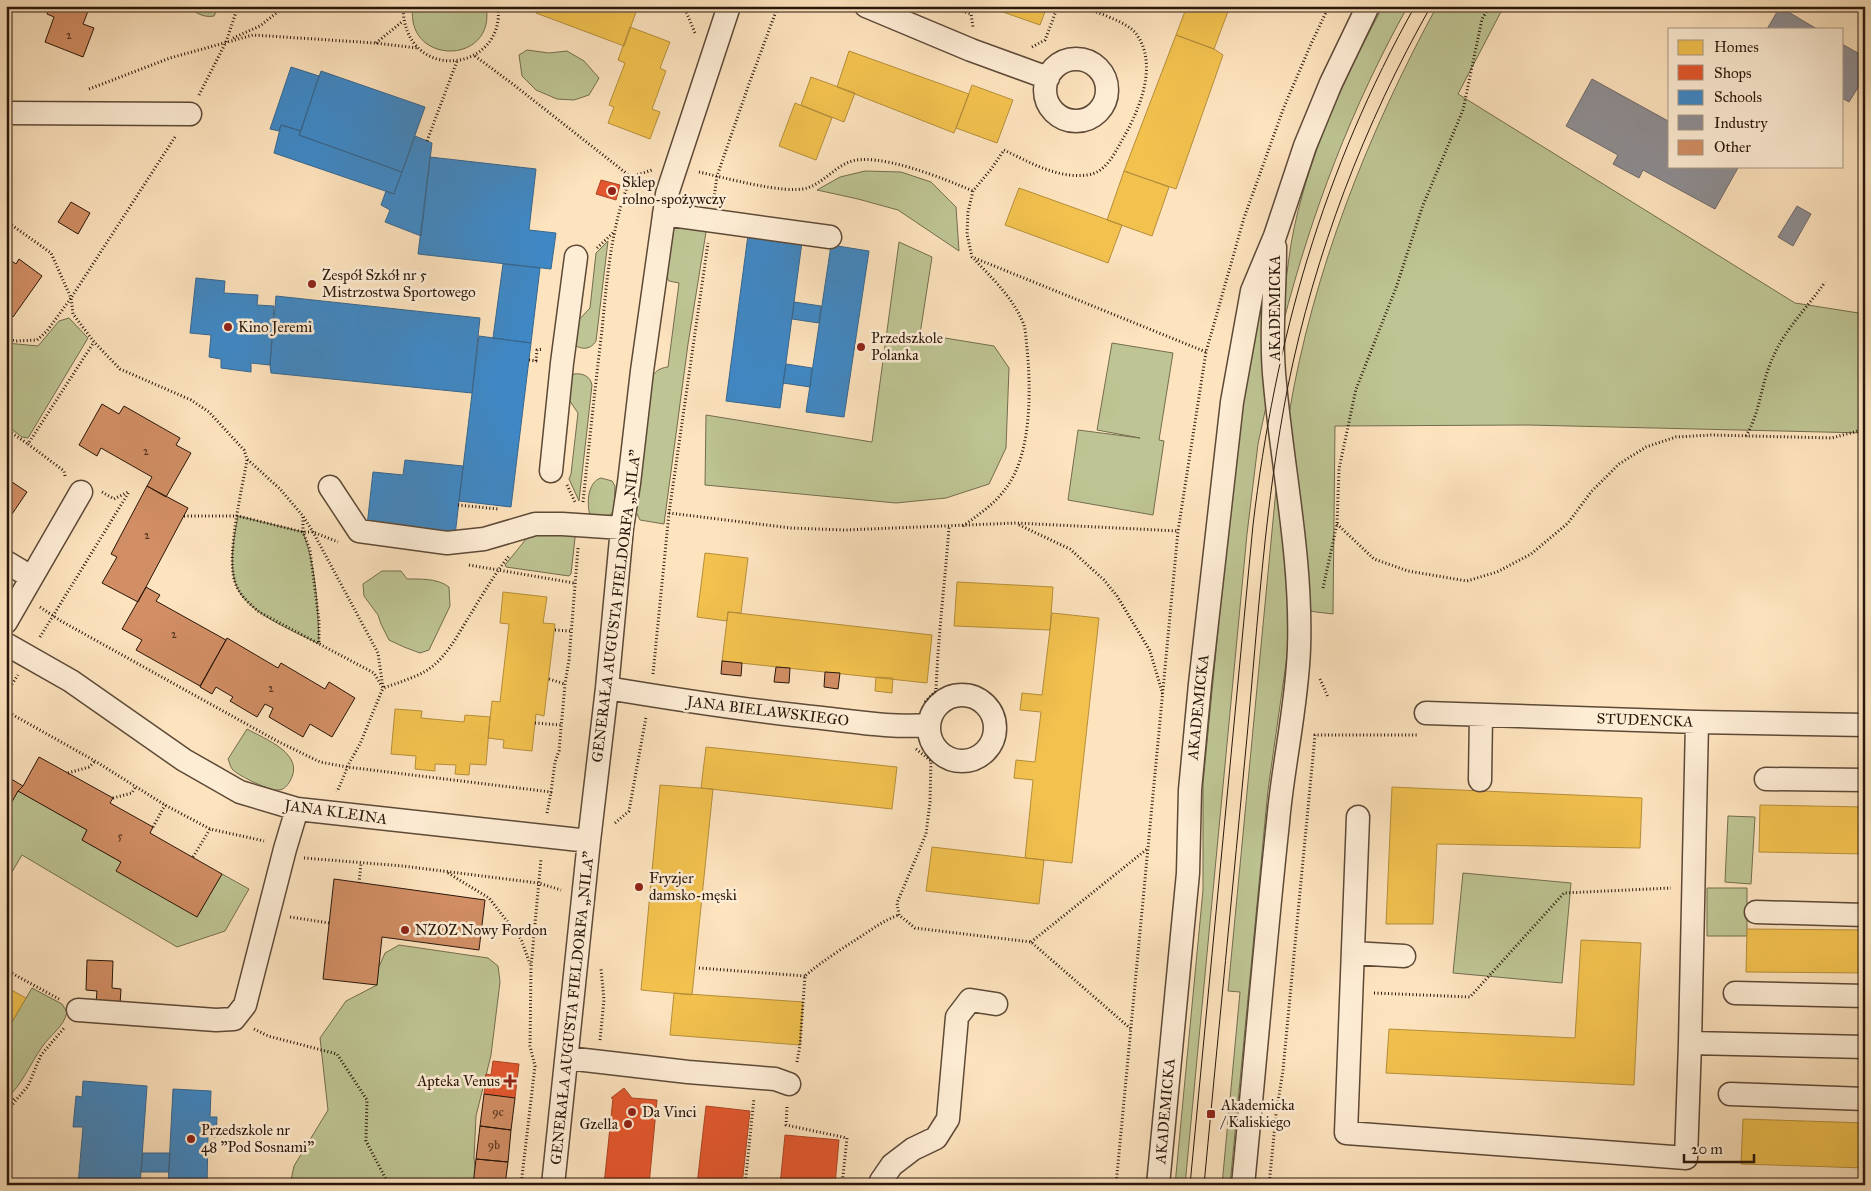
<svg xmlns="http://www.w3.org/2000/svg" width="1871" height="1191" font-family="'IM FELL Great Primer',serif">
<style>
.green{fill:#bec493;stroke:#736d4e}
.homes{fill:#f2c14e;stroke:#b58e3a}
.shops{fill:#e4572e;stroke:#ac4423}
.schools{fill:#3f88c5;stroke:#38668d}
.industry{fill:#8d8d92;stroke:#6f6969}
.building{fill:#d28e64;stroke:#28160a}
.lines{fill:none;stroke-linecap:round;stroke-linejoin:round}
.minor-casing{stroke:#5d4937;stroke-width:25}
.path{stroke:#28160a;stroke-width:3;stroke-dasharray:1 2.5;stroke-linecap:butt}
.minor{stroke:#feedd5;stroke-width:22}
.tram{stroke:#28160a;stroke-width:1}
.poi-dot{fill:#8f2418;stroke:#feedd5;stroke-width:2}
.labels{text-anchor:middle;stroke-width:5;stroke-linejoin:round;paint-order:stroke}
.number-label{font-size:12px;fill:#523420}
.poi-label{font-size:15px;fill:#28160a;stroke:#feedd5;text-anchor:start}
.street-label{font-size:15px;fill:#28160a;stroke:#feedd5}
</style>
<rect width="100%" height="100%" fill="#fde3be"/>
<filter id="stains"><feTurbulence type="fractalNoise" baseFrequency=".004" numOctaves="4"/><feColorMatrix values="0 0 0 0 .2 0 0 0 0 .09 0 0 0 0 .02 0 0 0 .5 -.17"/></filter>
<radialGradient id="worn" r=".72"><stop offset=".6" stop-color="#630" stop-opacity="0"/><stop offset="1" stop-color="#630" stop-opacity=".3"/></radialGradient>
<path class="green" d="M188 6H219L214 16C204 18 195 13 188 6Z
M413 6H486C497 66 404 66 413 6Z
M1383 6H1408C1352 106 1311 214 1283 324 1285 281 1290 237 1302 196 1320 130 1351 66 1383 6Z
M1437 6H1504L1458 94 1795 303 1865 314V433L1528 425 1335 426 1333 614 1308 611 1289 414C1313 271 1368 133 1437 6Z
M527 50 549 53 567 51 584 61 599 78 589 95 574 100 557 99 536 90 522 76 519 55Z
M865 171 901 172 931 182 956 207 959 251 898 210 858 199 817 190 840 177Z
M683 223 707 226 688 344 664 524 640 520 636 512 650 382C653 373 658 368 668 367L679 283 669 281 664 273 670 229Z
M608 241 596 341C590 351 579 350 571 342L574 325 590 308 596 253Z
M899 242 932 257 920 334 994 346 1009 368 1006 448 989 484 946 498 896 503 705 485 706 415 872 442Z
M1263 292 1268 397 1258 444 1247 534 1185 1185H1175L1203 890V784L1228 527 1249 356Z
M69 318 88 338 28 438 22 437 6 425V343L38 346 59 321Z
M1112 343 1173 353 1159 440 1164 441 1153 515 1068 500 1078 430 1140 438 1097 430Z
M574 374C583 373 590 376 592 385L579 501 569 479 571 474 578 413 565 394 570 376Z
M601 478 612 481 615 486 614 511 606 518H591C586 506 587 482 601 478Z
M1277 479 1286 556 1289 642 1268 790 1230 1185H1222L1240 992 1228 991Z
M238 516 303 532C316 566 318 608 319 644 293 630 244 613 235 582 229 561 234 537 238 516Z
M576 529 571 574 569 576 506 567 505 565 531 533Z
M382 571H401L407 579C420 579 437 578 449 587L450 606 429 650 420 653 404 647 389 640 381 624 378 615 364 596 363 584Z
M247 729C265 739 306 754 290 781 287 786 284 790 278 790 270 791 239 776 233 770 230 767 230 763 228 759Z
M18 791 87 830 82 840 121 862 197 917 222 874 249 889 225 931 177 947 22 855 6 882V805L9 806Z
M1728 816 1755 817 1751 884 1725 882Z
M1463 873 1571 883 1562 983 1453 973Z
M1707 888H1747V936H1707Z
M399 945 488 958 498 966 500 982 491 1055 476 1116 474 1158 477 1185H290L294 1166 328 1110 320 1038 346 1001 377 985 378 969 385 953Z
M32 988 62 1004 67 1012C64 1027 50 1035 42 1047 30 1064 22 1085 6 1099V1032Z"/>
<path class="homes" d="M539 6H638L624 46 536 13Z
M1002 6H1047L1040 25 1000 11Z
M1187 6H1230L1214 49 1176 35Z
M630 27 670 42 660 68 666 71 652 109 660 112 650 139 608 123 614 107 609 105 625 63 618 60Z
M1176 35 1214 49 1223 55 1176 189 1124 171Z
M849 51 969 94 954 133 837 87Z
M811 77 855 93 844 122 801 105Z
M972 85 1013 100 997 143 956 128Z
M795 103 832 118 816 160 779 146Z
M1124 171 1169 187 1152 236 1107 220Z
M1019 188 1122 225 1108 263 1005 225Z
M705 553 748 558 741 613 728 612 727 621 697 617Z
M957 582 1053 587 1050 630 954 626Z
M503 592 547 597 543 623 555 624 544 716 536 714 532 751 503 748 504 740 488 738 492 701 500 702 509 624 500 623Z
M728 612 932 635 927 683 722 661Z
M1052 613 1099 618 1072 863 1025 858 1033 780 1014 778 1016 760 1035 762 1041 712 1020 710 1022 693 1042 695Z
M876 677 893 678 892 693 875 691Z
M395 709 422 711 421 718 464 722 465 715 490 717 486 765 470 764 469 775 455 774 456 765 435 764V771L415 769 416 756 391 754Z
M706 747 897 767 892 809 701 788Z
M660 785 713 789 692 995 641 990Z
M1392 787 1642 798 1640 848 1437 844 1433 924H1386Z
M1760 805 1865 807V854L1759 852Z
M932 847 1044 860 1039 904 926 891Z
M1747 929 1865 930V973L1746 972Z
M1581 940 1641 943 1634 1085 1386 1073 1389 1029 1575 1038Z
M6 987 26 998 6 1032Z
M674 993 803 1002 800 1045 670 1035Z
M1743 1119 1865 1123V1168L1741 1164Z"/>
<path class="shops" d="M601 180 620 185 616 200 596 194Z
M493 1061 519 1064 515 1098 484 1094 486 1074 491 1075Z
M624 1088 632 1098 657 1100 649 1185H604L613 1098H611Z
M706 1106 750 1111 742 1185H697Z
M785 1135 839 1140 835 1185H780Z"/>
<path class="schools" d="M291 67 319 76 301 131 281 125 279 131 270 129Z
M321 71 425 107 402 172 299 135Z
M281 125 301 131 299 135 402 172 394 194 274 153Z
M415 136 432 143 421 236 385 222 390 210 381 205 386 191 394 194Z
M430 157 536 169 529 230 556 233 551 269 418 254Z
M748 235 802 242 780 408 726 401Z
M831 245 869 251 844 417 806 412Z
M503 264 540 268 531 343 493 338Z
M196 278 225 281 224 293 258 295 257 305 274 306 270 365 251 363V372L221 368V359L209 357 211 335 190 333Z
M276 296 480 318 472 393 271 373 270 365Z
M794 302 821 306 819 323 792 319Z
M479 336 531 343 511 507 459 501Z
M786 364 812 368 810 387 783 383Z
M405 460 463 466 455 536 367 526 373 472 403 475Z
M83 1081 147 1086 140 1185H78L83 1127H73L76 1096 82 1097Z
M173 1089 211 1091 210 1117H217L216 1137 208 1136 207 1185H168Z
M143 1153H170L169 1172H141Z"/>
<path class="industry" d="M1780 7 1817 29H1767Z
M1842 44 1865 57V76L1849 102 1842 98Z
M1592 79 1670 122V166H1739L1715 209 1643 170 1639 178 1613 164 1618 155 1566 126Z
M1797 206 1811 214 1793 246 1778 237Z"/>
<path class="building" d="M50 6H90L83 24 94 28 83 57 45 42 54 17 47 14Z
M71 202 90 213 78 234 58 222Z
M6 257 16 264 19 259 42 276 13 317 6 312Z
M102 404 119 414 124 406 180 438 176 445 191 453 166 497 147 486 152 477 101 448 97 456 79 445Z
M6 478 27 492 6 523Z
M147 486 188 508 138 602 102 583 117 557 111 554Z
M146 587 160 595 156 601 226 640 200 686 136 650 142 640 122 629Z
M227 638 278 668 281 663 325 689 329 682 355 698 332 737 310 724 303 737 269 717 273 708 265 704 257 717 230 701 233 697 216 687 212 694 200 687Z
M722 661 742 663 741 676 721 674Z
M776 667 790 668 789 683 774 682Z
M825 672 840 673 838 689 824 687Z
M39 757 113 798 110 803 153 827 150 833 222 874 197 917 116 871 121 862 82 840 87 830 18 791 23 786Z
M6 776 23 786 18 791 9 807 6 805Z
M334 879 485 900 479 950 382 937 377 985 323 979Z
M87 960 113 961 112 988 121 989 120 1004 96 1003 97 991 86 990Z
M484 1094 515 1098 511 1130 480 1126Z
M480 1126 511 1130 508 1162 476 1159Z
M476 1159 508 1162 505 1185H473Z"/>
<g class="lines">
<defs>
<path id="minor" d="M866 6 971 50 1048 78
M1045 90a31 31 0 1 1 62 0a31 31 0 1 1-62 0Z
M6 113 190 114
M664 214 830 237
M551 471 562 363 576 257
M330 487 359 531 447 543 484 539 535 524H562L622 528
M6 562 31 577
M6 622 81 492
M6 644 71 681 184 760 240 792 297 809 589 841
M607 688C679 700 750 711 822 718 858 722 892 728 928 725
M929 728a33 33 0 1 1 66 0a33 33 0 1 1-66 0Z
M1426 713 1697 722 1865 725
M1766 779 1865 780
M1480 780 1481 715
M1358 817 1346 1133 1686 1158 1690 1043 1865 1047
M1756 912 1865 915
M1353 953 1404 956
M1735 993 1865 996
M78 1010 216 1020 234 1019 245 1005 285 849 297 809
M1690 1043 1697 722
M567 1058 688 1072 775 1079 789 1084
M1730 1094 1865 1099
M553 1185 589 841 607 688 622 528 629 483 642 371 667 194 729 6
M881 1185V1181L892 1165 913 1149 936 1138 948 1119 957 1017 970 1000 996 1004
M1158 1185 1188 873 1190 790 1200 684 1232 402 1252 291 1275 236 1305 146 1331 83 1368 6
M1243 1185C1255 1064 1265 943 1278 822 1283 764 1297 707 1299 648 1302 559 1283 472 1275 384 1270 339 1275 293 1275 247"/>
</defs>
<use href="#minor" class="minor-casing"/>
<path class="path" d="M403 6C403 85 506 73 498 6
M684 6 695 33
M949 6 971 14 973 27
M1080 6C1095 12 1129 22 1137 35 1159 67 1138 113 1121 142 1113 156 1105 173 1087 175 1058 179 1029 162 1004 150L992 168 973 191 968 212 967 234 972 257 1206 352
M233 38 260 26 285 6
M376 43 403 21
M1032 47 1045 40 1058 6
M475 56 514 85 631 177
M89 89 170 58 253 35 375 43 417 48
M199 95 226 42 238 6
M175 137 71 298 73 314 94 342 120 369 191 400 209 412 244 450 247 459 280 489 303 516 313 532 378 653 383 688 360 744 347 767 346 771 337 792
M427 141 457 61
M699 172C722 177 786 195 807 188 823 183 834 168 849 162 877 151 945 179 973 191
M714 198 717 176 749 84 778 6
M6 221 51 253 71 298 47 331 37 340 16 341 6 339
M597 248 614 232
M529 360 537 361
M536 361 537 350 542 349
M6 429 28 444
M1746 436C1761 411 1761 381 1774 355 1786 328 1808 307 1825 282
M247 460C242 489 226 556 235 582 239 595 250 604 259 612L374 673 383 688C398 683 413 678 426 671 445 659 456 638 467 620 480 599 493 576 509 556
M65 476 64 471 28 444 94 342
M567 485 575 502
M102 492 114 499 128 492
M583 502C589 445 595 388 602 330 607 279 611 225 631 177L652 170
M458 505 498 509
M669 513 791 528 845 530 1016 523 1178 531
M184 516H238L303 532H313L338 542
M303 517V532L310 550 319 621V644
M1337 524 1374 559 1408 571 1467 581 1497 572 1531 554 1568 523 1591 492 1619 464 1646 447 1676 437 1711 435 1832 438 1858 431 1865 426
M1019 525 1070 549 1104 580 1117 596 1150 651 1163 695
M963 526C978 515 995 504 1006 488 1032 454 1031 389 1027 348 1026 341 1026 332 1024 325 1014 299 993 279 974 259
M469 565 574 583
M1323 588 1337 524 1339 469 1356 389 1396 288 1423 205 1463 110 1482 19 1490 6
M40 607 61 621 277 741 320 762 347 767 551 792 555 762 559 751 565 684 569 660 578 548
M555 630 571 631
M40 637 129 492
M653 674 669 513 708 243
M549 679 565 684
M1320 679 1328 697
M6 693 18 675
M925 702 936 691C938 636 945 582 949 527
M6 711 95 761 165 805 210 829 264 841
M535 723 561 725
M916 749 931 761 930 802 926 834 897 903 899 915 915 928 1031 942 1131 1029
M68 773 89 767 95 761
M113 798 132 793 136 786
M547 813 551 792
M615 823 629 811 646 717
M153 827 165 805
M193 857 210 829
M304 858 403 866 538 883 561 890
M448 873 489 898 521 939 530 964
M359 883 361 863
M290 917 329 923
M1031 942 1147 849
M699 968 805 976
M6 970 59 999
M1374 993 1470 997 1564 893 1671 888
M254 1029 268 1036 337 1054 367 1100 366 1141 389 1185
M600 1040 604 1000 601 969
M797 1062 800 1045 805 976C821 962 840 950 857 939 871 930 884 920 899 915
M6 1107 16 1097
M787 1107 786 1125 847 1138 842 1185
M6 1112 28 1086 41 1055 65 1027
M521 1185 535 1066 530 1046 531 967 541 859
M745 1185 754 1098
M1116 1185 1178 531 1206 352 1244 218 1284 107 1311 44 1329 6
M1269 1185 1276 1115 1283 1070 1315 735H1417"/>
<use href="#minor" class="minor"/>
<path class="tram" d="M1190 1185 1253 525C1275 340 1323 170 1415 6
M1204 1185C1218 1035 1233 886 1247 737 1258 620 1265 502 1288 386 1315 253 1364 124 1431 6"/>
</g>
<g class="poi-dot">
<circle cx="612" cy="191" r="5"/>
<circle cx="312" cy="284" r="5"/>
<circle cx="228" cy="327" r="5"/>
<circle cx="861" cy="347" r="5"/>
<circle cx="639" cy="887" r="5"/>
<circle cx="405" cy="930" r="5"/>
<path d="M507.5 1073.5h5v5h5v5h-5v5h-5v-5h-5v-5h5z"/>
<circle cx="632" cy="1112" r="5"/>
<rect x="1206" y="1109" width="10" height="10" rx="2.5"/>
<circle cx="628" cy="1124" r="5"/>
<circle cx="191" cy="1139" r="5"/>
</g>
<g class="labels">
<g class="number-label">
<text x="69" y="39">2</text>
<text x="146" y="455">2</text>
<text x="147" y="539">2</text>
<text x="174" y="638">2</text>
<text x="271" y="692">2</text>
<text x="120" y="840">5</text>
<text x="498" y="1116">9c</text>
<text x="494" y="1149">9b</text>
</g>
<g class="poi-label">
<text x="622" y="187">Sklep<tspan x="622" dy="17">rolno-spożywczy</tspan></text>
<text x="322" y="280">Zespół Szkół nr 5<tspan x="322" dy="17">Mistrzostwa Sportowego</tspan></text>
<text x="238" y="332">Kino Jeremi</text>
<text x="871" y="343">Przedszkole<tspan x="871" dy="17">Polanka</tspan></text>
<text x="649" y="883">Fryzjer<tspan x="649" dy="17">damsko-męski</tspan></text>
<text x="415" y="935">NZOZ Nowy Fordon</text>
<text x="500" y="1086" text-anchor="end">Apteka Venus</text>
<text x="1221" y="1110">Akademicka<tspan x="1221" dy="17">/ Kaliskiego</tspan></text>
<text x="642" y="1117">Da Vinci</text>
<text x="618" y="1129" text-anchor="end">Gzella</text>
<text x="201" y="1135">Przedszkole nr<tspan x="201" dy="17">48 "Pod Sosnami"</tspan></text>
</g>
<g class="street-label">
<text transform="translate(1275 308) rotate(-90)" y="5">AKADEMICKA</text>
<text transform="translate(616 606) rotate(-83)" y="5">GENERAŁA AUGUSTA FIELDORFA „NILA”</text>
<text transform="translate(1198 707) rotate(-84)" y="5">AKADEMICKA</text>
<text transform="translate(768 711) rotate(7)" y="5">JANA BIELAWSKIEGO</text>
<text transform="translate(1645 720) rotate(2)" y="5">STUDENCKA</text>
<text transform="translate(336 812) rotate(8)" y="5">JANA KLEINA</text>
<text transform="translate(572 1008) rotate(-84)" y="5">GENERAŁA AUGUSTA FIELDORFA „NILA”</text>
<text transform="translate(1165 1111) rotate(-85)" y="5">AKADEMICKA</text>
</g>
</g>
<rect width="1871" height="1191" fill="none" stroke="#fde3be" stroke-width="25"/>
<rect x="8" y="8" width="1856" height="1176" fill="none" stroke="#28160a" stroke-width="2.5"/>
<rect x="12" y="12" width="1846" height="1166" fill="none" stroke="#28160a"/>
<rect x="1668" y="28" width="175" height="140" fill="#feedd5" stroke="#a89784"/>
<rect x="1678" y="40" width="25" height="15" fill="#f2c14e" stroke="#a89784"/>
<text x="1714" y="52" font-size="15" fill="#28160a">Homes</text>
<rect x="1678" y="65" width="25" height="15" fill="#e4572e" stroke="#a89784"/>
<text x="1714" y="78" font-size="15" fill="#28160a">Shops</text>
<rect x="1678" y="90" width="25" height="15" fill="#3f88c5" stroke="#a89784"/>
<text x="1714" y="102" font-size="15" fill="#28160a">Schools</text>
<rect x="1678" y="115" width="25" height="15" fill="#8d8d92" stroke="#a89784"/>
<text x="1714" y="128" font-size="15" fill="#28160a">Industry</text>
<rect x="1678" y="140" width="25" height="15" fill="#d28e64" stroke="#a89784"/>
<text x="1714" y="152" font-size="15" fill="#28160a">Other</text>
<path d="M1684 1154v8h70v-8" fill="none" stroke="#28160a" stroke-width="2.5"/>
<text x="1691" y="1154" font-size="15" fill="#28160a" stroke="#feedd5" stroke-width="4" paint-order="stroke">20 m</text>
<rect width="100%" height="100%" filter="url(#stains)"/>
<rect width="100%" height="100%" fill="url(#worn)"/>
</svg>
